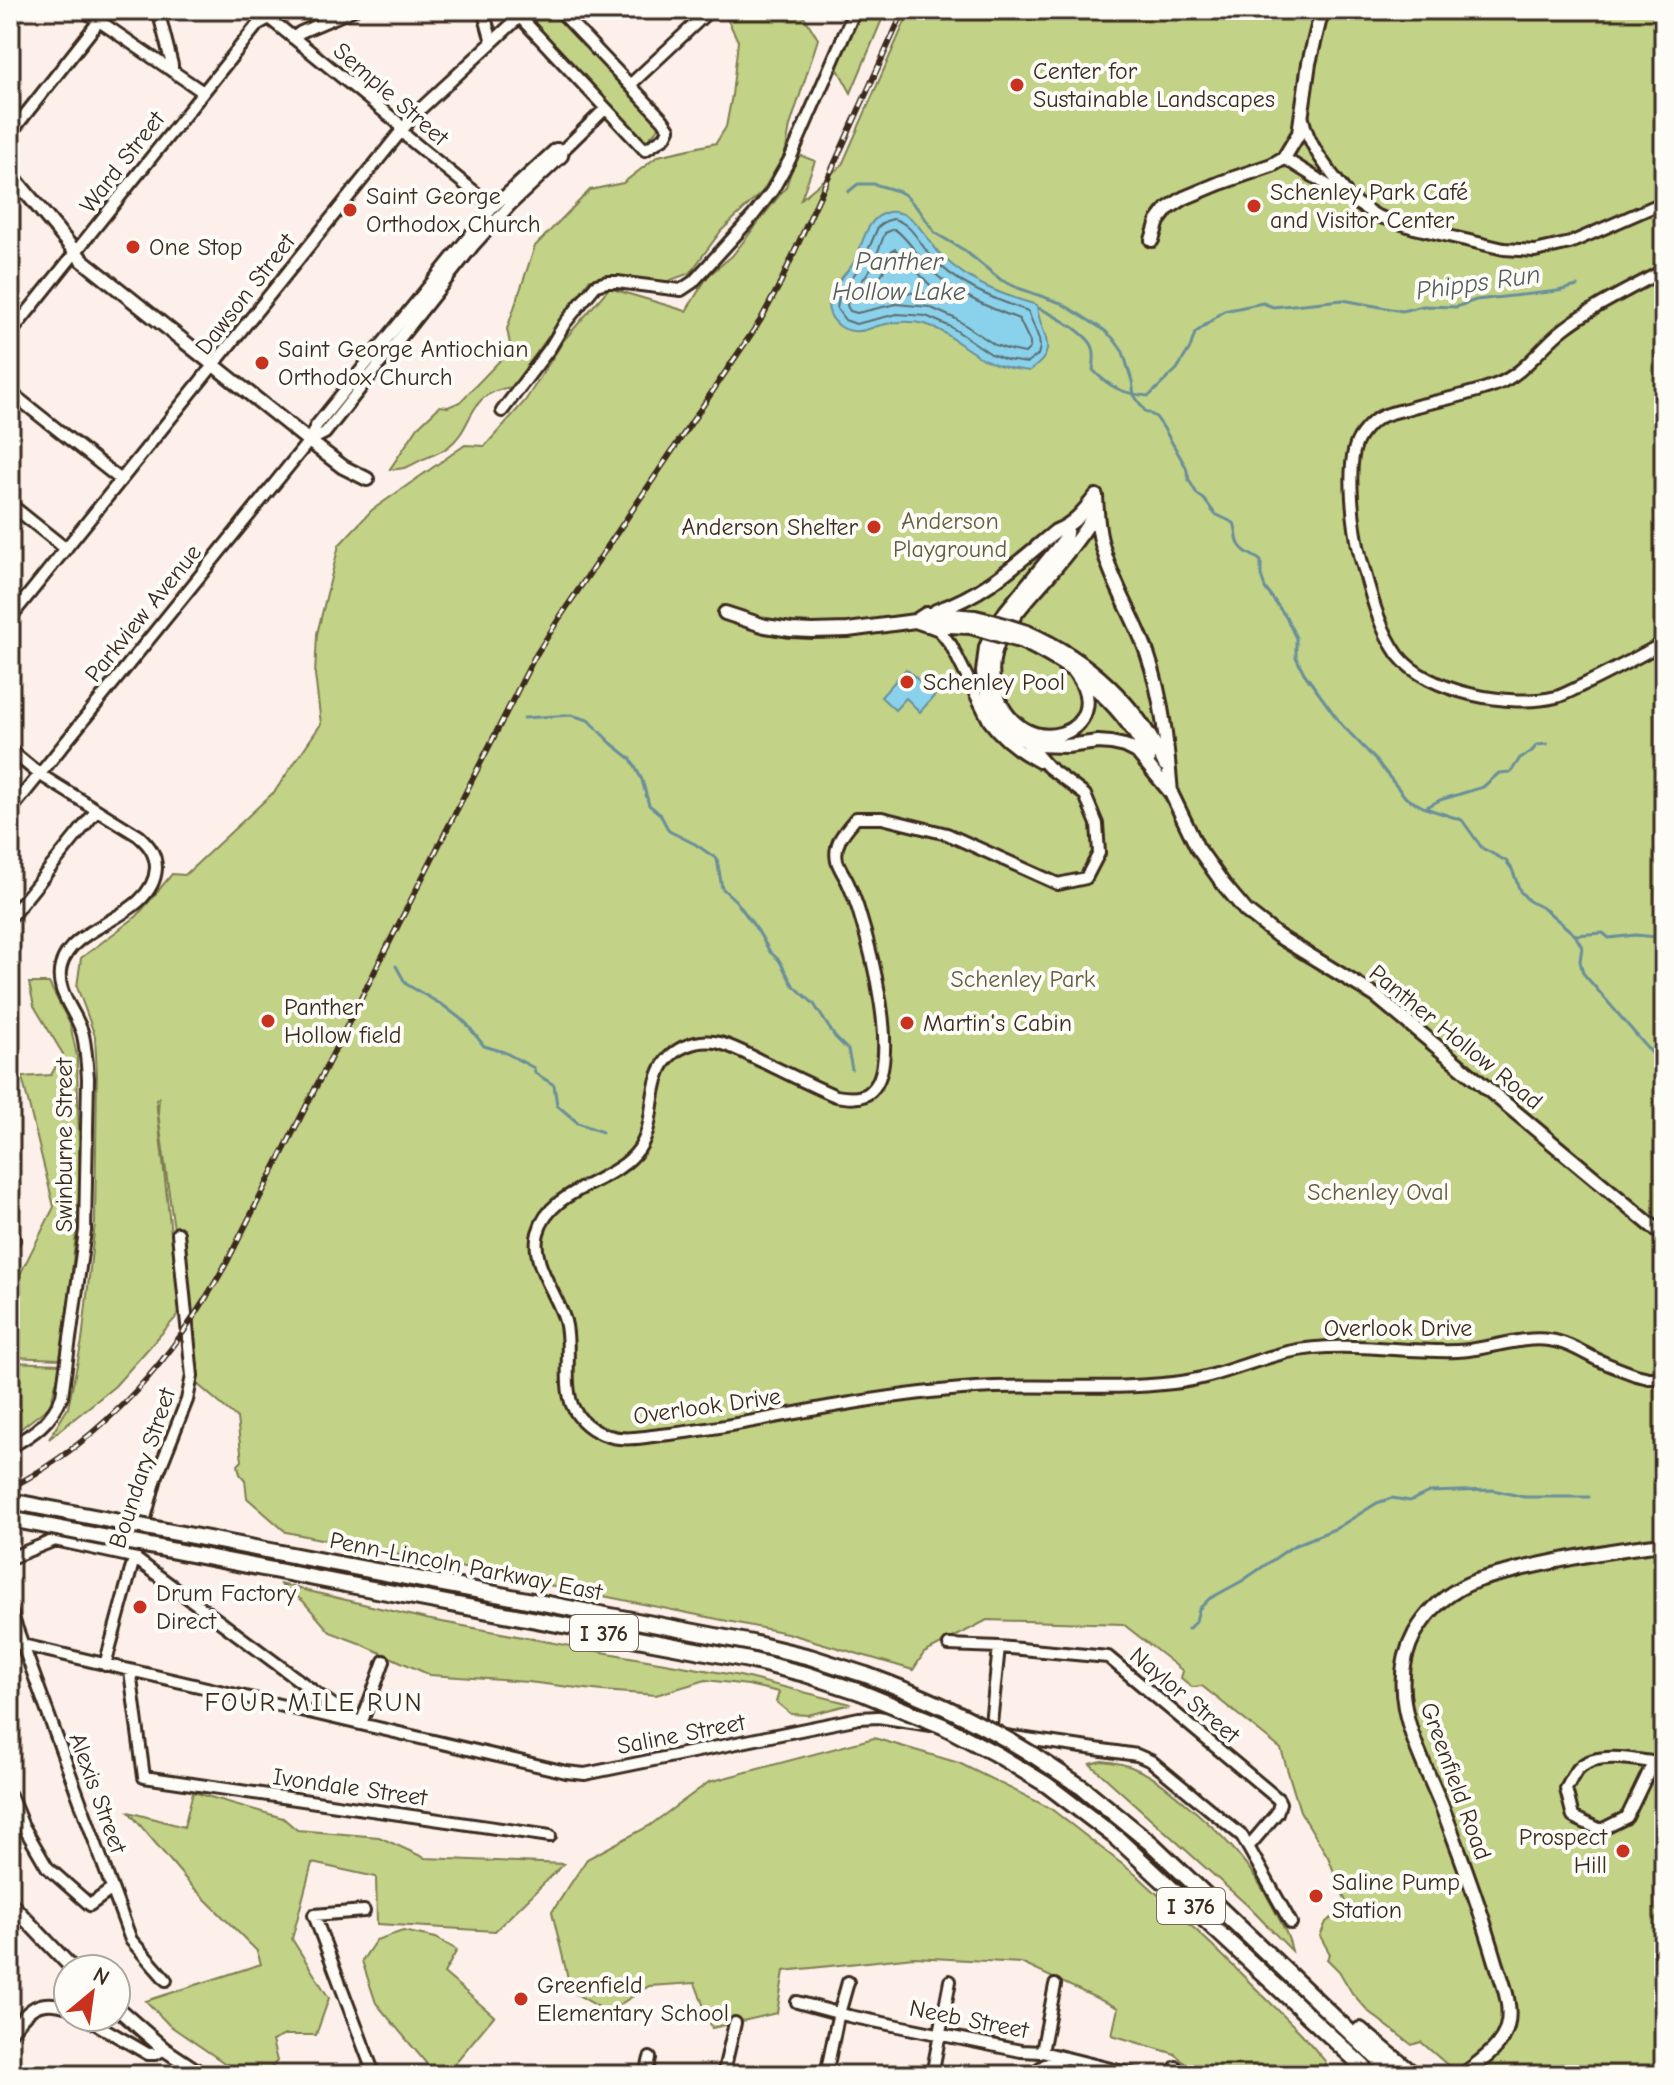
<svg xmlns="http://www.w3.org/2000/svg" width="1674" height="2085" font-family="'Comic Neue',sans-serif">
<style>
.green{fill:#c2d286;stroke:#7e7e52;stroke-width:2}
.water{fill:#8ad2eb;stroke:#6a8f99;stroke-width:2}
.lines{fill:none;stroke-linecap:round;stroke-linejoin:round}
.shore{stroke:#5b6d70;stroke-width:2}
.stream{stroke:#6a8f99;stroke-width:3}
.minor-casing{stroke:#3b2a1e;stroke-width:16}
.major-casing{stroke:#3b2a1e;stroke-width:18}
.highway-casing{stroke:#3b2a1e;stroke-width:20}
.minor{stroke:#fdfcf7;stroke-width:10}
.major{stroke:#fdfcf7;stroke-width:12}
.highway{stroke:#fdfcf7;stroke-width:14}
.rail-casing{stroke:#3b2a1e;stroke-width:6}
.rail{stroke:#fdfcf7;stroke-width:3;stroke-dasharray:9;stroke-linecap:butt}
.major-bridge-casing{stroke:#3b2a1e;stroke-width:18;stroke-linecap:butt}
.highway-bridge-casing{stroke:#3b2a1e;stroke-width:20;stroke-linecap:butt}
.major-bridge{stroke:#fdfcf7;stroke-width:12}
.highway-bridge{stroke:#fdfcf7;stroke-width:14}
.poi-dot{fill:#c8321e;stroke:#fdfcf7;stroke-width:3}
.labels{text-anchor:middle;stroke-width:8;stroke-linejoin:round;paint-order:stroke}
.shield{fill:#fdfcf7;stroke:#75695f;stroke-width:2}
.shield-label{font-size:22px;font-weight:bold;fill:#3b2a1e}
.poi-label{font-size:24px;fill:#3b2a1e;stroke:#fdfcf7;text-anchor:start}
.street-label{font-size:24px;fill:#3b2a1e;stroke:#fdfcf7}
.park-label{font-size:24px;fill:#645c3d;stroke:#fdfcf7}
.water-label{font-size:26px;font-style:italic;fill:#535c5c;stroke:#fdfcf7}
.neighbourhood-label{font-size:26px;letter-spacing:2px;fill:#3b2a1e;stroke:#fdfcf7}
</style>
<rect width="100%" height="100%" fill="#fdf0ea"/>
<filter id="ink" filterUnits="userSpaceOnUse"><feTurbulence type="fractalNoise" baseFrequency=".0125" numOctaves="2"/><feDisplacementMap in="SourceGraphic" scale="16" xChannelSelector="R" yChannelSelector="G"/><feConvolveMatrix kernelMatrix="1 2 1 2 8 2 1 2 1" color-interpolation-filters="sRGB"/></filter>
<g filter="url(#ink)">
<path class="green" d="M544 10H553L558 13 660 124 659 128 647 140H643L538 30 535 24 536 18Z
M723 10H800L818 39 790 126 785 154 762 192 721 231 690 273 663 283 590 279 512 387C465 393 476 426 448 447 440 453 428 457 419 461 408 467 403 470 390 469L418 427 440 406 448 407 460 402 511 349 507 329 535 246 590 190 623 183 658 156 716 143 726 127 732 95 738 41Z
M859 10H886L851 93 835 64Z
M910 10H1664V2075H1459L1421 2042 1412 2045 1369 2012 1352 1993 1339 1971 1327 1959 1330 1954 1320 1936 1326 1922 1348 1907 1328 1857 1300 1811 1281 1749 1202 1686 1192 1687 1181 1678 1183 1671 1123 1624 987 1620 924 1653 913 1670 787 1633 286 1532 247 1498 245 1480 240 1474 238 1465 242 1461 237 1418 196 1383 195 1334 175 1237 158 1113 159 1098 156 1100 180 1313 115 1386 49 1439 68 1408 82 1341 95 1223 97 1075 95 1036 77 987 81 958 137 916 172 874 185 875 275 791 321 724 315 675 317 634 339 545 372 510 465 445 485 446 525 401 564 340 609 288 686 311 708 276 732 256 786 187 797 154 815 161 801 199 842 165Z
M29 983H49L70 1024 77 1056 80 1193 71 1282 60 1359 10 1357V1294L54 1207 22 1077 51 1075 63 1054 34 1006Z
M10 1362 61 1364 50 1406 10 1437Z
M279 1584 426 1619 624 1656 740 1676 851 1704 808 1715 791 1714 776 1702 779 1692 748 1685 706 1680 656 1695 602 1691 528 1682 430 1675 359 1643 330 1632 303 1601Z
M874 1738 959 1763 1050 1808 1140 1878 1212 1945 1301 2033 1325 2061 1330 2075H1197L1175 2054 1112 2035 1118 2008 1021 1963 914 1957 784 1971 777 2013 712 2028 695 1983 649 1986 608 2012 571 1991 552 1912 587 1859 649 1826 709 1782Z
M1102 1761C1115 1762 1126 1764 1138 1770 1155 1777 1170 1790 1184 1802 1223 1834 1252 1865 1275 1911 1282 1924 1289 1936 1292 1951L1247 1905 1090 1764Z
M193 1792 283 1818 297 1830 379 1837 425 1858 564 1864 495 1931 377 1924 376 1877 312 1863 292 1939 329 1998 316 2035H285L272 2041 277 2061 267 2073 242 2075 169 2025 146 2001 261 1964 257 1951 190 1884 129 1812 184 1827Z
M403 1931 436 1938 457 1950 444 1973 494 2016 445 2075H436L376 2003 362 1961 376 1940Z"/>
<path class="water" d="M888 212C916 209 925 240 943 257 970 283 1002 295 1037 305 1038 333 1064 349 1029 371 1009 369 989 364 972 352 956 342 943 329 925 324 911 321 896 321 882 325 874 326 867 331 859 331 839 333 823 314 830 295 834 284 845 275 852 265 864 247 863 219 888 212Z
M906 669 935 695 920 712 906 698 895 710 881 697Z"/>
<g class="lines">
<path class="shore" d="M893 219C911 223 918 241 929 254 956 285 991 298 1028 311L1039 339 1040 347 1038 355 1027 363 1007 360 991 354 951 327 926 316 897 314 856 324 845 320 837 309 839 296 863 262 878 227 886 221Z
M894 229C907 236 920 260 932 271 958 295 987 307 1019 319L1030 342V348L1025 353 1010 350 995 345 956 319 929 307 896 304 857 313 850 311 847 306 848 300 872 267 885 233Z
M895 249 933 288V294L897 292 875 295 872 294 871 290 883 272 892 251Z"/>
<path class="stream" d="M848 192 858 184H874L898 191 905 195 920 211 935 233 964 250 1001 280 1018 288 1061 303 1104 330 1113 338 1123 352 1132 381 1134 395 1145 411 1156 417 1163 427 1186 467 1189 480 1197 494 1204 499 1215 514 1234 523C1237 530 1236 538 1239 544 1243 553 1254 555 1261 561V575L1265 588 1286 617 1296 638V657L1304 673 1341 724 1375 759 1406 798 1425 808 1462 820 1482 848 1506 861 1512 869 1520 891 1529 901 1546 910 1575 935 1582 947 1580 961 1583 973 1657 1059 1664 1063
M1038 308C1051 313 1061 320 1073 327 1092 341 1097 346 1093 370 1110 388 1124 394 1149 396L1177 369 1190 348 1195 333 1224 311 1263 303 1273 307 1343 300 1402 311 1423 306 1456 307 1476 300 1558 291 1577 286
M524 718 571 715 588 720 611 743 631 759 642 780 649 805 660 814 669 831 695 844 717 859 722 888 736 901 758 931 770 952 779 960 793 985 814 1004 835 1037 848 1050 852 1069
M1425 808 1440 800 1483 787 1499 773 1511 772 1520 758 1531 752 1537 745 1547 744
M1575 935 1603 933 1609 938 1635 935 1657 937 1664 934
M396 966 406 984 444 1006 466 1023 484 1046 504 1052 534 1068 535 1073 554 1085 557 1105 578 1123 602 1132
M1188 1629 1196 1621 1199 1609 1209 1599 1242 1581 1293 1546 1337 1528 1377 1503 1392 1498 1410 1501 1429 1492 1493 1490 1524 1497H1589"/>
<defs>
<path id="minor" d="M83 10 203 92
M158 10 172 65V71
M268 10 269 18 397 122 407 137 493 207
M483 10 492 42
M520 17 645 150 665 137 669 129 663 120 559 10
M293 38 301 32 353 10
M631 84 710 10
M1303 119C1309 147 1328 169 1345 191
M10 134 99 21
M1284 158 1377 216 1414 228 1504 249 1535 251 1570 243 1664 202
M1664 270C1631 289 1595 305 1565 328 1540 347 1525 374 1495 385 1469 395 1441 400 1413 407 1402 411 1383 413 1374 421 1369 425 1361 434 1358 440 1345 464 1354 532 1361 559 1370 591 1378 627 1398 655 1427 693 1512 708 1556 697 1567 694 1578 687 1589 682 1614 670 1639 656 1664 643
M10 334 258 24 269 18
M10 392 121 480
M502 411 550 348 565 323 596 285 607 282H617L681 290 693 282 753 216 772 191 790 159 855 10
M309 441 325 433 473 246 510 205 562 156 563 150 605 109
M10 504 66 549
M10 618 415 114 527 10
M929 626 939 630 951 645 989 721C1002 739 1020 752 1039 762
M1027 743 1048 767 1085 795 1097 824 1099 853 1086 878 1058 884 947 834 882 818H856C845 831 833 843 837 861 839 868 845 876 848 883 852 892 856 902 859 912 870 947 902 1063 871 1091 862 1100 847 1098 836 1096 810 1085 785 1072 759 1060 747 1054 734 1047 720 1043 712 1041 703 1041 695 1043 639 1057 662 1116 639 1149 614 1185 551 1186 538 1233 530 1263 557 1293 565 1321 572 1347 563 1381 572 1405 578 1420 593 1432 609 1436 625 1441 644 1437 660 1435 725 1429 788 1413 852 1403 900 1395 947 1389 995 1387 1055 1385 1114 1390 1173 1383 1213 1379 1250 1361 1288 1352 1345 1340 1400 1353 1457 1351 1487 1350 1521 1336 1549 1340 1566 1342 1582 1352 1596 1359 1609 1365 1622 1370 1636 1375L1649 1378H1664
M10 750 39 774 139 836C149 845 156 854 156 868 154 907 103 920 78 941 70 947 63 957 61 966 54 992 77 1012 83 1035 86 1049 87 1064 88 1078L85 1231 62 1396C52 1421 34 1434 10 1447
M10 811 309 441 316 426 493 207 556 149 563 150
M10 918 97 810
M10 1226 14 1240
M10 1558 55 1540 133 1557 320 1696 361 1724 384 1661
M10 1610 131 1940 166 1980
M10 1642 566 1772 585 1774 859 1718 878 1717 931 1725
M949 1645 999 1647 1108 1657 1278 1799 1280 1803 1277 1813 1249 1846
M105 1665 156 1478 187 1400 192 1376 178 1233
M130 1671 144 1777 550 1836
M954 1728 990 1734
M990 1733 999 1647
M1006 1736 1137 1755 1151 1761 1242 1836 1291 1923
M1653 1763 1627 1817 1601 1830 1573 1817 1566 1789C1570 1782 1574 1772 1580 1767 1599 1750 1641 1761 1664 1764
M10 1795 22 1824 47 1867 90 1905 112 1889
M364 1911 314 1915 371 2066 369 2075
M797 2002 849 2016 1021 2051 1042 2052 1135 2075
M84 2017 148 2054H156L164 2049
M10 2033C28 2010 37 1997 68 2007
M1042 2052 1055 1985
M646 2075 650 2058
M723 2075 735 2023
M826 2075 837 2021 848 1982
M932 2075 950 1981
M1036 2075 1037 2070 1045 2065 1064 2059
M1172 2075 1176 2067"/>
<path id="major" d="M10 173 82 260 309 441 343 467 367 479
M1152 240 1158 221 1167 209 1184 198 1220 183 1272 165 1284 158 1299 133 1309 63 1322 10
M1096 496C1097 514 1098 534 1104 551 1114 587 1135 618 1147 653 1163 699 1167 746 1171 793
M1067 527 1065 539 1006 611 997 624 986 647 983 672 985 686 988 697 1000 719 1016 736 1035 745 1067 746 1098 742 1111 743 1125 746 1137 752 1171 793 1197 847 1224 885 1246 911 1278 936 1376 996 1664 1236
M936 611C987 593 1016 564 1056 531 1074 524 1084 511 1096 496
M725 613 765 626 791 630 812 631 848 630 915 621 926 614H940L975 617
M915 621 927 625 971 627
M1027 632C1088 659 1138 704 1165 765
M1023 642C1076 667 1124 705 1149 759
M1074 671C1123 732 1016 773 994 685 983 640 1023 606 1049 575 1066 555 1083 534 1096 512
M10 1903 73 1969
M116 2007 164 2049 203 2075
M1463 2075C1479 2062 1502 2048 1507 2027 1513 2006 1502 1981 1496 1962 1481 1911 1463 1861 1444 1812 1422 1755 1382 1694 1415 1633 1425 1616 1440 1600 1457 1590 1476 1578 1499 1575 1520 1569 1568 1558 1615 1549 1664 1544"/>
<path id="highway" d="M349 1566 752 1643 810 1657 866 1675
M345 1584 749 1660 805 1674 860 1692
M996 1754 1047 1785 1118 1839 1372 2075
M1033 1755 1083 1788 1153 1845 1395 2075
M1360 2030 1414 2075"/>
</defs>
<use href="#minor" class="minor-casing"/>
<use href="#major" class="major-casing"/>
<use href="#highway" class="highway-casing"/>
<use href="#minor" class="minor"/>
<use href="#major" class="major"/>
<use href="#highway" class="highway"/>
<defs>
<path id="rail" d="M10 1488C108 1437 176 1355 228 1260L534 658 560 617 760 321 779 286 904 10"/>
</defs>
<use href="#rail" class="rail-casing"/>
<use href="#rail" class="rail"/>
<defs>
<path id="major-bridge" d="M975 617 992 621 1027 632
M971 627 1023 642"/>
<path id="highway-bridge" d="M10 1501 349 1566
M10 1519 345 1584
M866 1675C925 1696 980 1722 1033 1755
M860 1692 943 1726 996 1754"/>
</defs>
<use href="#major-bridge" class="major-bridge-casing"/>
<use href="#highway-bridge" class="highway-bridge-casing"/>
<use href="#major-bridge" class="major-bridge"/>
<use href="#highway-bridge" class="highway-bridge"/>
</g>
</g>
<g class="poi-dot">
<circle cx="1017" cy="85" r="8"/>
<circle cx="1254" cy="206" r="8"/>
<circle cx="350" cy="210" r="8"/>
<circle cx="133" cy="247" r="8"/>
<circle cx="262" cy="363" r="8"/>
<circle cx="874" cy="527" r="8"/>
<circle cx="907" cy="682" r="8"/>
<circle cx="268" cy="1021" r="8"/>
<circle cx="907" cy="1023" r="8"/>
<circle cx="140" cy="1607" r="8"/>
<circle cx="1623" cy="1851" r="8"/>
<circle cx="1316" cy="1896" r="8"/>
<circle cx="521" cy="1999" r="8"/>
</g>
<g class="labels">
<g class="shield">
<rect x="570" y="1615" width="68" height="36" rx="6"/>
<rect x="1157" y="1888" width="68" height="36" rx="6"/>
</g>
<g class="shield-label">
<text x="604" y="1641">I 376</text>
<text x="1191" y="1914">I 376</text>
</g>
<g class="poi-label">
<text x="1033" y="79">Center for<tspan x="1033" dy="28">Sustainable Landscapes</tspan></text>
<text x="1270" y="200">Schenley Park Café<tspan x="1270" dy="28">and Visitor Center</tspan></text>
<text x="366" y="204">Saint George<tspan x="366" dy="28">Orthodox Church</tspan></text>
<text x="149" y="255">One Stop</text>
<text x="278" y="357">Saint George Antiochian<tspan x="278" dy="28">Orthodox Church</tspan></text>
<text x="858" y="535" text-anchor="end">Anderson Shelter</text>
<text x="923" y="690">Schenley Pool</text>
<text x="284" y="1015">Panther<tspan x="284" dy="28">Hollow field</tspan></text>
<text x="923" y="1031">Martin's Cabin</text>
<text x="156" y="1601">Drum Factory<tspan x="156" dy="28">Direct</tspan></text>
<text x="1607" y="1845" text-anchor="end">Prospect<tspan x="1607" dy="28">Hill</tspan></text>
<text x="1332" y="1890">Saline Pump<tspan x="1332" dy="28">Station</tspan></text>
<text x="537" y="1993">Greenfield<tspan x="537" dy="28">Elementary School</tspan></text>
</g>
<g class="street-label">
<text transform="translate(391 94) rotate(41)" y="8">Semple Street</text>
<text transform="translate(122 162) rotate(-52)" y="8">Ward Street</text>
<text transform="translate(245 294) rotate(-52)" y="8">Dawson Street</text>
<text transform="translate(143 613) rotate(-51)" y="8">Parkview Avenue</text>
<text transform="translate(1456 1037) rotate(39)" y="8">Panther Hollow Road</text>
<text transform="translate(64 1145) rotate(-90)" y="8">Swinburne Street</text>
<text x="1398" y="1336">Overlook Drive</text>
<text transform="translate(707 1406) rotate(-8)" y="8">Overlook Drive</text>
<text transform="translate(142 1468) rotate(-72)" y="8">Boundary Street</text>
<text transform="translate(466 1566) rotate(11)" y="8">Penn-Lincoln Parkway East</text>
<text transform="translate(1185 1695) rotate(40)" y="8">Naylor Street</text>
<text transform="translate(681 1734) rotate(-11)" y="8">Saline Street</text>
<text transform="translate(1456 1781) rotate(70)" y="8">Greenfield Road</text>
<text transform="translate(350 1787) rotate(8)" y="8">Ivondale Street</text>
<text transform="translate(98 1793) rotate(70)" y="8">Alexis Street</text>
<text transform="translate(969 2019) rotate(11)" y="8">Neeb Street</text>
</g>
<g class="park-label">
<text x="950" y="529">Anderson<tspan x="950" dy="28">Playground</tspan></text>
<text x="1023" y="987">Schenley Park</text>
<text x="1378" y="1200">Schenley Oval</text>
</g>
<g class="water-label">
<text x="899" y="270">Panther<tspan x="899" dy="30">Hollow Lake</tspan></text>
<text transform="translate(1478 282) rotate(-8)" y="9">Phipps Run</text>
</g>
<g class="neighbourhood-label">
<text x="314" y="1711">FOUR MILE RUN</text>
</g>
</g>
<rect width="1674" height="2085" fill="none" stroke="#fdfcf7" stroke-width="40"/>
<rect x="20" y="20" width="1634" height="2045" fill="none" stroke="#3b2a1e" stroke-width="3" filter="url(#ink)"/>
<g transform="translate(92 1993) rotate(29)"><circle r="38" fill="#fdfcf7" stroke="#afa8a0" stroke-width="2"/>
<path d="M0-6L14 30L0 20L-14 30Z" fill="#c8321e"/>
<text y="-12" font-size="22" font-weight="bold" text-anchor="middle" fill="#3b2a1e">N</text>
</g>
</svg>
